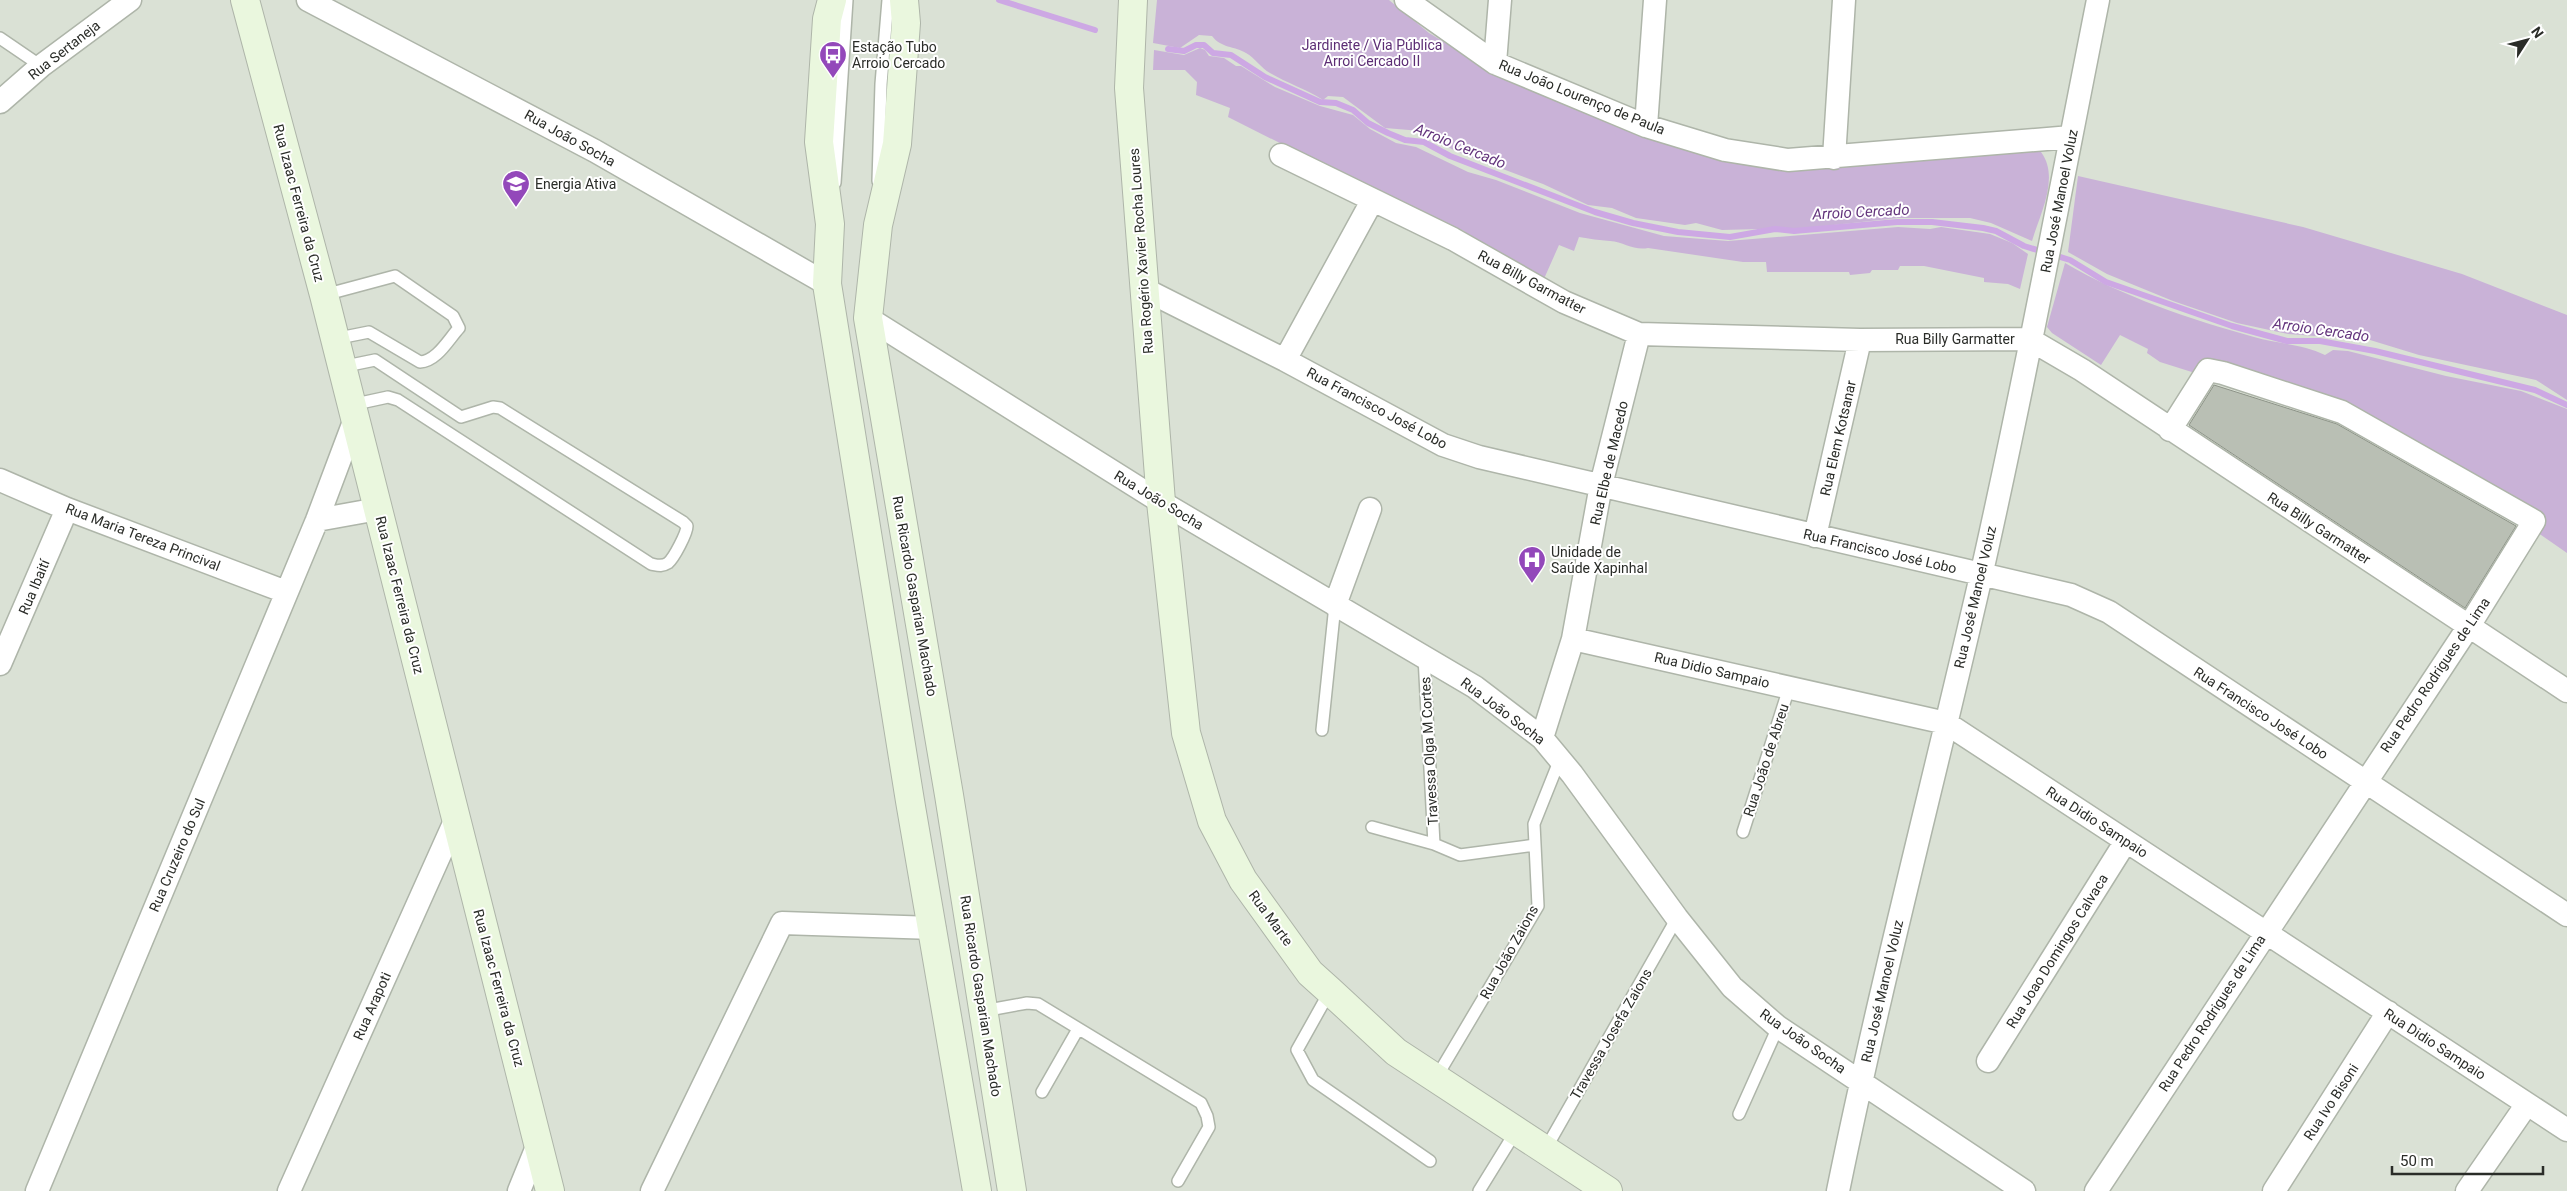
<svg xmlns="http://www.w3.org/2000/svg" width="2567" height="1191" font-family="Roboto,sans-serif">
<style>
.green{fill:#c9b2d7}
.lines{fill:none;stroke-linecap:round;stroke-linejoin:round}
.stream{stroke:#cda8e4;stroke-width:6}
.building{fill:#b9bfb4;stroke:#8d9388}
.lane-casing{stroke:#aeb5a9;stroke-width:14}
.street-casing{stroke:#aeb5a9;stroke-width:25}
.secondary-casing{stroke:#aeb5a9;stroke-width:30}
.lane{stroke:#fff;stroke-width:11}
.street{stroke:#fff;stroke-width:22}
.secondary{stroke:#eaf7de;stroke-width:28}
.labels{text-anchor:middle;stroke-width:4;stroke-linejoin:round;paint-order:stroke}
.park-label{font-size:14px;fill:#5c2d74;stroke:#fff}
.poi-label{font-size:14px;fill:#2a2c28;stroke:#fff;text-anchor:start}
.street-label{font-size:14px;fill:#2a2c28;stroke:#fff}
.water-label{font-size:15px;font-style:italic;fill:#64357d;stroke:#fff}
</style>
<rect width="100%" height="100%" fill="#dae1d5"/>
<path class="green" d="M1157 0H1389L1429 33 1491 70 1686 150 2033 151 2041 152C2060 177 2040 214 2032 241L1991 223 1970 218H1898L1806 228 1722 230 1696 223 1685 225 1636 218 1612 208 1588 205 1543 184 1455 151 1421 131 1385 128 1343 97 1328 96 1323 100C1306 89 1287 83 1270 73 1261 68 1255 58 1246 53 1234 46 1221 48 1212 36L1199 35 1180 48 1153 43Z
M1200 48 1205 50 1209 56 1224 58 1236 66H1241L1275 87 1320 106 1353 115 1370 129 1396 143 1416 147 1468 172 1496 180 1580 213 1664 236 1728 241 1898 227 1930 229 1941 227 1990 234 2012 243 2028 254 2020 289 2008 284 1984 282V278L1924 266H1900L1898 270H1872L1870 273 1850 275 1849 272H1767L1766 262H1743L1648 248C1634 251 1624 242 1610 241 1599 240 1590 239 1579 237L1574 251 1559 245 1543 281 1471 238 1464 231 1399 203 1228 117 1230 108 1196 95 1197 82 1185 70H1153L1154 50 1184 55Z
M2078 176 2303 227 2462 274 2567 315V400L2536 380 2419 355 2370 340 2288 334 2237 323 2173 301 2107 274 2068 252Z
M2065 263C2123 297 2190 319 2254 337 2278 344 2303 344 2325 355L2333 350 2348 351 2446 376 2521 391 2567 409V553L2401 438 2160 362 2147 353 2148 349 2120 335 2101 365 2052 333 2047 327Z"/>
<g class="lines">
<path class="stream" d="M999 0 1095 30
M1168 49 1184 51 1196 45H1204L1213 53 1231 55 1265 77 1320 102 1336 103 1353 110 1368 123 1388 133 1405 140 1424 142 1450 156 1595 212 1633 223 1678 232 1730 237 1775 229 1794 231 1897 222H1932L1983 228 1996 231 2024 246 2070 260 2106 282 2232 326 2287 341H2320L2375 351 2535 390 2567 405"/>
</g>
<path class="building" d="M2214 385 2337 424 2516 526 2465 608 2189 425Z"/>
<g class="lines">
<defs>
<path id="lane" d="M0 38 41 66
M878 181 881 84 888 0
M835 183 847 0
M324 295 395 276 453 316 459 328C448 340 437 361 420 362L369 332 334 339
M341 367 375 360 461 417 493 407 500 408 683 522 687 526C687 533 674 558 668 563 662 567 657 565 651 564L398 400 388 397 351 405
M1424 657 1434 844
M1322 730 1335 605
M1372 827 1434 844 1460 855 1535 845
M1743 832 1789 688
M1330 991 1297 1050 1313 1080 1430 1161
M983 1011 1027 1003 1038 1004 1201 1103 1207 1116 1209 1127 1178 1181
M1436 1078 1538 906 1534 824 1560 759
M1042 1092 1078 1029
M1739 1114 1778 1027
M1545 1150 1677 918
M1479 1191 1516 1131"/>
<path id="street" d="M308 0 595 151 827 284
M1406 0 1495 63 1646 126 1725 150 1788 160 2071 137
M1495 63 1500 0
M0 102 41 66 130 0
M1646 126 1655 0
M1281 155 1453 239 1564 302 1639 334 1860 340 2029 339 2082 370 2567 691
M1834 158 1844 0
M1144 289 1285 360 1443 445 1479 457 2071 595 2109 612 2567 915
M868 318 1161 502 1475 687 1542 738 1572 774 1677 918 1732 987 1778 1027 2024 1191
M1285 360 1372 201
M0 480 67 509 286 592
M317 520 378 509
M1815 536 1860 340
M1335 605 1370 509
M1573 639 1946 723 2567 1130
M0 664 67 509
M1542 738 1573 639 1601 485 1639 334
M1988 1061 2126 841
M37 1191 317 520 355 419
M289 1191 455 821
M519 1191 539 1142
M652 1191 782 923 934 928
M1838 1191C1880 985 1934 781 1981 576 2024 385 2060 192 2098 0
M2096 1191 2469 626 2534 521 2342 412 2223 373 2208 370 2170 430
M2274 1191 2388 1012
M2467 1191 2527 1104"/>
<path id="secondary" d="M245 0 324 295 550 1191
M832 0 827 19 819 142 830 224 827 284 910 801 977 1191
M904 0 906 23 897 144 878 225 868 318 949 795 1012 1191
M1133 0 1129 88 1161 502 1186 733 1212 821 1243 880 1310 973 1330 991 1396 1052 1608 1191"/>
</defs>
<use href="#lane" class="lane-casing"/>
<use href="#street" class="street-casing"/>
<use href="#secondary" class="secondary-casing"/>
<use href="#lane" class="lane"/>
<use href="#street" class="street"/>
<use href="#secondary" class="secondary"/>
</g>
<defs>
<symbol id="bus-pin" viewBox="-11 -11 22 30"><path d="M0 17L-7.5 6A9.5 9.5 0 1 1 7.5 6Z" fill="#9348ba" stroke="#fff"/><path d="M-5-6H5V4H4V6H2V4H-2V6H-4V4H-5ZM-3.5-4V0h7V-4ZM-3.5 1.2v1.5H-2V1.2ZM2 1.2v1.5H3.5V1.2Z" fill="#fff"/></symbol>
<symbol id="school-pin" viewBox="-11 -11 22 30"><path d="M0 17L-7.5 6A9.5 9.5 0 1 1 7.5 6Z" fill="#9348ba" stroke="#fff"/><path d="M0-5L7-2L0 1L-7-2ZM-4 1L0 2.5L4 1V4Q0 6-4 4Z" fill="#fff"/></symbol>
<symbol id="hospital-pin" viewBox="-11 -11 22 30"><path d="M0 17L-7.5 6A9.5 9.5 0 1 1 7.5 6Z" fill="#9348ba" stroke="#fff"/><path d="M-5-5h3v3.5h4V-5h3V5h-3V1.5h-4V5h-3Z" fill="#fff"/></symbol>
</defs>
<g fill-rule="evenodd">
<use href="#bus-pin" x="817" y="39" width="32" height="43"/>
<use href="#school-pin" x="500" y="168" width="32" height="43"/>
<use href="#hospital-pin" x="1516" y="544" width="32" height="43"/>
</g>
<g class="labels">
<g class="park-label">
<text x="1372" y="50">Jardinete / Via Pública<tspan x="1372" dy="16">Arroi Cercado II</tspan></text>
</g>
<g class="poi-label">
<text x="852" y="52">Estação Tubo<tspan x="852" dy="16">Arroio Cercado</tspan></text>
<text x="535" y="189">Energia Ativa</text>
<text x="1551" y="557">Unidade de<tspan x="1551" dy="16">Saúde Xapinhal</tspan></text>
</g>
<g class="street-label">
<text transform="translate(64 50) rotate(-38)" y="5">Rua Sertaneja</text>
<text transform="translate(1582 97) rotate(22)" y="5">Rua João Lourenço de Paula</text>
<text transform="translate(570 138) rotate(29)" y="5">Rua João Socha</text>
<text transform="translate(2059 201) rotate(-79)" y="5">Rua José Manoel Voluz</text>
<text transform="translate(299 203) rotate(75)" y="5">Rua Izaac Ferreira da Cruz</text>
<text transform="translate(1141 251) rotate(-94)" y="5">Rua Rogério Xavier Rocha Loures</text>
<text transform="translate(1532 282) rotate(28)" y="5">Rua Billy Garmatter</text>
<text x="1955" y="344">Rua Billy Garmatter</text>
<text transform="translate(1377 408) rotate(28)" y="5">Rua Francisco José Lobo</text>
<text transform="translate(1838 438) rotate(-77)" y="5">Rua Elem Kotsanar</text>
<text transform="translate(1609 463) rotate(-77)" y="5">Rua Elbe de Macedo</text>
<text transform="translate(1159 500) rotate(31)" y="5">Rua João Socha</text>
<text transform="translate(2319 528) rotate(33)" y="5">Rua Billy Garmatter</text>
<text transform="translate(143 537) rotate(21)" y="5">Rua Maria Tereza Princival</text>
<text transform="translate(1880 551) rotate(13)" y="5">Rua Francisco José Lobo</text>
<text transform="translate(34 587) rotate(-67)" y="5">Rua Ibaití</text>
<text transform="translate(400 595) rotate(76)" y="5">Rua Izaac Ferreira da Cruz</text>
<text transform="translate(915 596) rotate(80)" y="5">Rua Ricardo Gasparian Machado</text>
<text transform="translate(1975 597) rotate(-77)" y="5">Rua José Manoel Voluz</text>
<text transform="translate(1712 670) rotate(13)" y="5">Rua Didio Sampaio</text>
<text transform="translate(2435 675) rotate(-56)" y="5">Rua Pedro Rodrigues de Lima</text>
<text transform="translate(1503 711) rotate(37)" y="5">Rua João Socha</text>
<text transform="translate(2261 713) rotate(33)" y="5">Rua Francisco José Lobo</text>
<text transform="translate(1429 751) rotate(-93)" y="5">Travessa Olga M Cortes</text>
<text transform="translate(1766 760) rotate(-72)" y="5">Rua João de Abreu</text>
<text transform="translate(2097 822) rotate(33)" y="5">Rua Didio Sampaio</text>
<text transform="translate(177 855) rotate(-67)" y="5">Rua Cruzeiro do Sul</text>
<text transform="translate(1271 918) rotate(54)" y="5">Rua Marte</text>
<text transform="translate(2057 951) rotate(-58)" y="5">Rua Joao Domingos Calvaca</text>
<text transform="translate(1509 952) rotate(-61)" y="5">Rua João Zaions</text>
<text transform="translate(499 988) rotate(75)" y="5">Rua Izaac Ferreira da Cruz</text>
<text transform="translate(1882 991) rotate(-77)" y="5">Rua José Manoel Voluz</text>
<text transform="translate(981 996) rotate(81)" y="5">Rua Ricardo Gasparian Machado</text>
<text transform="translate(372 1006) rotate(-66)" y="5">Rua Arapoti</text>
<text transform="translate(2212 1013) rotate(-57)" y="5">Rua Pedro Rodrigues de Lima</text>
<text transform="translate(1611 1034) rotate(-60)" y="5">Travessa Josefa Zaions</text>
<text transform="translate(1803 1041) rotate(35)" y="5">Rua João Socha</text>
<text transform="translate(2435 1044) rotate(33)" y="5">Rua Didio Sampaio</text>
<text transform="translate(2331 1102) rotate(-57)" y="5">Rua Ivo Bisoni</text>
</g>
<g class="water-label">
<text transform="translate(1460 146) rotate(22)" y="5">Arroio Cercado</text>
<text transform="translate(1861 212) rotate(-3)" y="5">Arroio Cercado</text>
<text transform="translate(2321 330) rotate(8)" y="5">Arroio Cercado</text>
</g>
</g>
<g transform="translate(2527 40) rotate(54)" stroke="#ffffff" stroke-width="4" paint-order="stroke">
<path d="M0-4L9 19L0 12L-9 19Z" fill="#2a2c28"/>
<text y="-8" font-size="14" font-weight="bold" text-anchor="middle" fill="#2a2c28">N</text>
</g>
<path d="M2392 1166v8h151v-8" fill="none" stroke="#2a2c28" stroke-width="2.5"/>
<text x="2400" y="1166" font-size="15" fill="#2a2c28" stroke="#ffffff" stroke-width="4" paint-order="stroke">50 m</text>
</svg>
